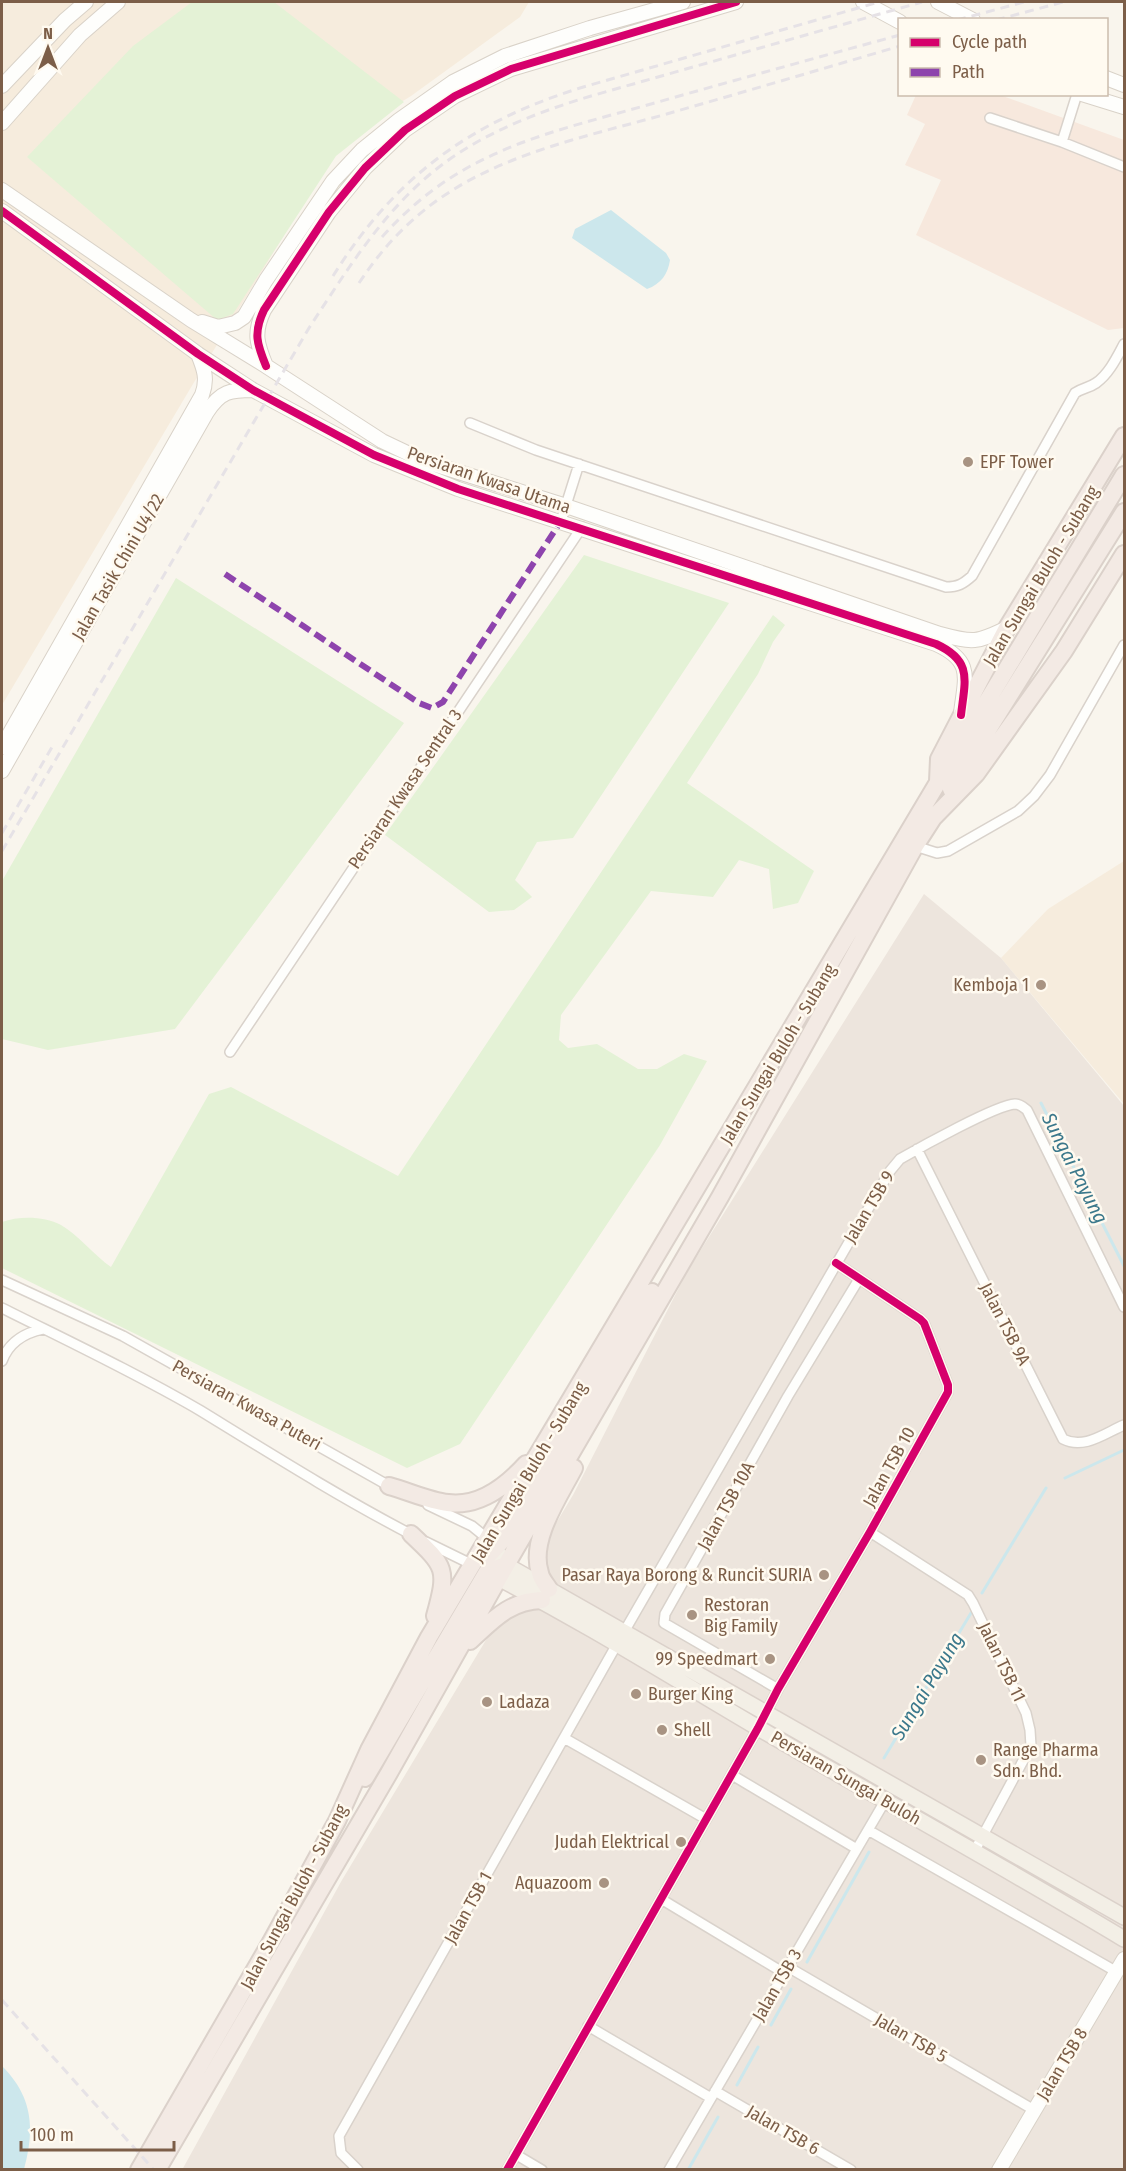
<svg xmlns="http://www.w3.org/2000/svg" width="1126" height="2171" font-family="'Fira Sans Condensed',sans-serif">
<style>
.residential{fill:#f6ecdd}
.commercial{fill:#f7e8dd}
.industrial{fill:#ede5dd}
.green{fill:#e4f2d6}
.water{fill:#cce7ec}
.lines{fill:none;stroke-linecap:round;stroke-linejoin:round}
.stream{stroke:#cce7ec;stroke-width:3}
.street-casing{stroke:#d9d2cb;stroke-width:12}
.secondary-casing{stroke:#d9d2c8;stroke-width:16}
.primary-casing{stroke:#dbd1ca;stroke-width:18}
.highway-casing{stroke:#dbd1ca;stroke-width:20}
.street{stroke:#fefefc;stroke-width:9}
.secondary{stroke:#fefefc;stroke-width:14}
.primary{stroke:#f3efe6;stroke-width:15}
.highway{stroke:#f3eae4;stroke-width:16}
.rail{stroke:#e6e2e6;stroke-width:3;stroke-dasharray:9 6;stroke-linecap:butt}
.quiet{stroke:#8e44ad;stroke-width:6;stroke-dasharray:12 6;stroke-linecap:butt}
.cycleway-casing{stroke:#fffaf0;stroke-width:11}
.cycleway{stroke:#d6006c;stroke-width:8}
.poi-dot{fill:#a89382;stroke:#fffaf0;stroke-width:2}
.labels{text-anchor:middle;stroke-width:5;stroke-linejoin:round;paint-order:stroke}
.poi-label{font-size:18px;fill:#7c5e48;stroke:#fffaf0;text-anchor:start}
.street-label{font-size:18px;fill:#7c5e48;stroke:#fffaf0}
.water-label{font-size:20px;font-style:italic;fill:#3b788b;stroke:#fffaf0}
</style>
<rect width="100%" height="100%" fill="#f9f5ed"/>
<path class="residential" d="M2 2H529L520 17 411 96 344 137 193 384 2 705Z
M1124 861V1104L1001 958 1048 909Z"/>
<path class="commercial" d="M916 95H1000L1124 140V328L1108 330 916 235 941 180 905 165 925 124 907 115Z"/>
<path class="industrial" d="M924 894 1001 958 1124 1106V2169L182 2170 342 1880 573 1495 687 1272Z"/>
<path class="green" d="M192 2H274L404 102 336 156 233 314 217 320 27 157 133 46Z
M584 555 729 603 573 838 537 842 515 880 532 897 514 910 489 912 385 835Z
M176 578 404 723 175 1029 48 1050 2 1039V881Z
M773 615 785 625 773 642 758 674 687 783 814 871 798 903 773 909 769 869 739 860 713 897 651 891 561 1015 559 1040 568 1048 597 1044 638 1069H657L684 1054 707 1061 660 1145 460 1444 407 1468 2 1268V1222C19 1216 44 1216 61 1225 77 1234 95 1256 111 1267L209 1094 231 1087 398 1176Z"/>
<path class="water" d="M611 210 666 253 670 260C668 274 661 284 647 289L572 238 575 229Z
M2 2066C33 2097 35 2129 24 2169H2Z"/>
<g class="lines">
<path class="stream" d="M1041 1103 1124 1266
M1065 1478 1124 1450
M982 1593 1046 1488
M884 1758 971 1613
M807 1962 869 1852
M771 2025 791 1989
M737 2085 758 2047
M688 2170 718 2117"/>
<defs>
<path id="street" d="M1077 94 1062 142 1124 167
M990 118 1062 142
M470 423 536 450 946 587C958 587 963 584 972 576L1075 393C1082 388 1089 388 1096 383 1109 374 1117 357 1124 344
M561 521 579 464
M915 846 937 853 948 851 1018 811 1034 796 1050 775 1124 645
M230 1052 582 527
M917 1149 1063 1439C1084 1450 1105 1433 1124 1425
M2 1280 123 1336 391 1487
M2 1308C68 1341 136 1373 201 1411 271 1454 341 1498 414 1536
M2 1361C9 1342 24 1333 43 1329
M428 1505 472 1526 488 1539
M870 1532 968 1595 973 1603 1026 1713 1030 1730 1031 1746 975 1850
M426 1542 473 1565
M624 1632 890 1171 900 1159C919 1148 996 1105 1015 1104 1020 1104 1023 1107 1027 1110L1124 1307
M778 1689 664 1623 665 1614 788 1396 859 1279
M564 1738 706 1819
M732 1775 857 1849
M868 1830 1117 1972
M661 1899 784 1973
M788 1967 1034 2110
M588 2026 711 2098
M715 2091 851 2170
M515 2154 542 2170
M358 2170 341 2153 339 2136 617 1644
M507 2170 758 1728 778 1689 870 1532 948 1392V1385L924 1323 920 1319 836 1263
M669 2170 885 1801"/>
<path id="secondary" d="M863 2 900 22
M938 2 973 20
M1106 78 1124 85
M2 86 65 20 86 2
M1082 94 1124 107
M2 123 80 35 118 2
M2 190 191 320 266 366 382 441 424 461 566 506 940 634C973 643 977 643 1007 628
M2 211 198 354 253 390 374 455 458 489 936 644C974 661 965 678 961 713
M202 322 218 327 235 323 244 317 266 280 333 181 362 150 399 120 453 82 505 56 590 28 683 2
M266 366C257 344 253 333 264 310L329 212 365 168 405 130 455 96 511 69 736 2
M2 747 202 395C208 379 204 369 198 354
M2 771 207 412C221 391 230 390 253 390
M999 2170 1124 1959"/>
<path id="primary" d="M488 1539 506 1565 1124 1917
M489 1573C582 1621 670 1676 760 1729 881 1799 1004 1867 1124 1939"/>
<path id="highway" d="M938 781 939 759 1007 628 1124 436
M951 789 1124 512
M389 1486C408 1491 429 1501 448 1503 479 1507 507 1485 526 1464
M411 1534C446 1567 448 1569 435 1616
M485 1559 509 1533 553 1455 652 1292
M549 1589C546 1584 541 1579 540 1573 529 1540 559 1497 574 1468
M470 1641C493 1620 509 1601 542 1600
M365 1778 487 1572 506 1565
M139 2170 271 1942 337 1821 369 1750 429 1637 937 784 1124 475
M157 2170 389 1773 506 1565 720 1197 915 846 933 818 976 774 1064 651 1124 554"/>
</defs>
<use href="#street" class="street-casing"/>
<use href="#secondary" class="secondary-casing"/>
<use href="#primary" class="primary-casing"/>
<use href="#highway" class="highway-casing"/>
<use href="#street" class="street"/>
<use href="#secondary" class="secondary"/>
<use href="#primary" class="primary"/>
<use href="#highway" class="highway"/>
<path class="rail" d="M957 20 1024 2
M996 20 1063 2
M382 237C461 148 550 133 658 102 739 79 819 57 900 35
M333 276C395 177 469 123 580 88L879 2
M359 283C375 259 393 237 415 218 487 154 588 137 677 111 751 90 825 68 900 46
M2 833 52 747
M2 851 309 328C345 273 382 213 434 171 480 134 535 113 591 96L922 2
M2 2000 154 2170"/>
<path class="quiet" d="M225 574 419 703 432 708 443 702 561 521"/>
<defs>
<path id="cycleway" d="M2 211 198 354 253 390 374 455 458 489 936 644C973 661 965 680 961 715
M266 366C257 344 253 333 264 310L329 212 365 168 405 130 455 96 511 69 736 2
M507 2170 758 1728 778 1689 870 1532 948 1392V1385L924 1323 920 1319 836 1263"/>
</defs>
<use href="#cycleway" class="cycleway-casing"/>
<use href="#cycleway" class="cycleway"/>
</g>
<g class="poi-dot">
<circle cx="968" cy="462" r="6"/>
<circle cx="1041" cy="985" r="6"/>
<circle cx="824" cy="1575" r="6"/>
<circle cx="692" cy="1615" r="6"/>
<circle cx="770" cy="1659" r="6"/>
<circle cx="636" cy="1694" r="6"/>
<circle cx="487" cy="1702" r="6"/>
<circle cx="662" cy="1730" r="6"/>
<circle cx="981" cy="1760" r="6"/>
<circle cx="681" cy="1842" r="6"/>
<circle cx="604" cy="1883" r="6"/>
</g>
<g class="labels">
<g class="poi-label">
<text x="980" y="468">EPF Tower</text>
<text x="1029" y="991" text-anchor="end">Kemboja 1</text>
<text x="812" y="1581" text-anchor="end">Pasar Raya Borong &amp; Runcit SURIA</text>
<text x="704" y="1611">Restoran<tspan x="704" dy="21">Big Family</tspan></text>
<text x="758" y="1665" text-anchor="end">99 Speedmart</text>
<text x="648" y="1700">Burger King</text>
<text x="499" y="1708">Ladaza</text>
<text x="674" y="1736">Shell</text>
<text x="993" y="1756">Range Pharma<tspan x="993" dy="21">Sdn. Bhd.</tspan></text>
<text x="669" y="1848" text-anchor="end">Judah Elektrical</text>
<text x="592" y="1889" text-anchor="end">Aquazoom</text>
</g>
<g class="street-label">
<text transform="translate(489 480) rotate(19)" y="6">Persiaran Kwasa Utama</text>
<text transform="translate(118 567) rotate(-60)" y="6">Jalan Tasik Chini U4/22</text>
<text transform="translate(1041 576) rotate(-59)" y="6">Jalan Sungai Buloh - Subang</text>
<text transform="translate(405 789) rotate(-56)" y="6">Persiaran Kwasa Sentral 3</text>
<text transform="translate(778 1054) rotate(-59)" y="6">Jalan Sungai Buloh - Subang</text>
<text transform="translate(869 1207) rotate(-59)" y="6">Jalan TSB 9</text>
<text transform="translate(1005 1324) rotate(63)" y="6">Jalan TSB 9A</text>
<text transform="translate(247 1405) rotate(29)" y="6">Persiaran Kwasa Puteri</text>
<text transform="translate(889 1467) rotate(-61)" y="6">Jalan TSB 10</text>
<text transform="translate(529 1472) rotate(-59)" y="6">Jalan Sungai Buloh - Subang</text>
<text transform="translate(726 1506) rotate(-61)" y="6">Jalan TSB 10A</text>
<text transform="translate(1002 1662) rotate(64)" y="6">Jalan TSB 11</text>
<text transform="translate(846 1778) rotate(30)" y="6">Persiaran Sungai Buloh</text>
<text transform="translate(294 1897) rotate(-62)" y="6">Jalan Sungai Buloh - Subang</text>
<text transform="translate(468 1908) rotate(-61)" y="6">Jalan TSB 1</text>
<text transform="translate(777 1985) rotate(-60)" y="6">Jalan TSB 3</text>
<text transform="translate(911 2038) rotate(30)" y="6">Jalan TSB 5</text>
<text transform="translate(1062 2064) rotate(-59)" y="6">Jalan TSB 8</text>
<text transform="translate(783 2130) rotate(30)" y="6">Jalan TSB 6</text>
</g>
<g class="water-label">
<text transform="translate(1075 1168) rotate(63)" y="7">Sungai Payung</text>
<text transform="translate(927 1686) rotate(-59)" y="7">Sungai Payung</text>
</g>
</g>
<rect width="1126" height="2171" fill="none" stroke="#7c5e48" stroke-width="6"/>
<rect x="898" y="18" width="210" height="78" fill="#fffaf0" stroke="#cbbcad" stroke-width="1.5"/>
<rect x="910" y="38" width="30" height="9" fill="#d6006c" stroke="#cbbcad" stroke-width="1.5"/>
<text x="952" y="48" font-size="18" fill="#7c5e48">Cycle path</text>
<rect x="910" y="68" width="30" height="9" fill="#8e44ad" stroke="#cbbcad" stroke-width="1.5"/>
<text x="952" y="78" font-size="18" fill="#7c5e48">Path</text>
<g transform="translate(48 48)" stroke="#fffaf0" stroke-width="4.5" paint-order="stroke">
<path d="M0-4.5L10 22L0 15L-10 22Z" fill="#7c5e48"/>
<text y="-9" font-size="16" font-weight="bold" text-anchor="middle" fill="#7c5e48">N</text>
</g>
<path d="M21 2141v9h153v-9" fill="none" stroke="#7c5e48" stroke-width="3"/>
<text x="30" y="2141" font-size="18" fill="#7c5e48" stroke="#fffaf0" stroke-width="4.5" paint-order="stroke">100 m</text>
</svg>
